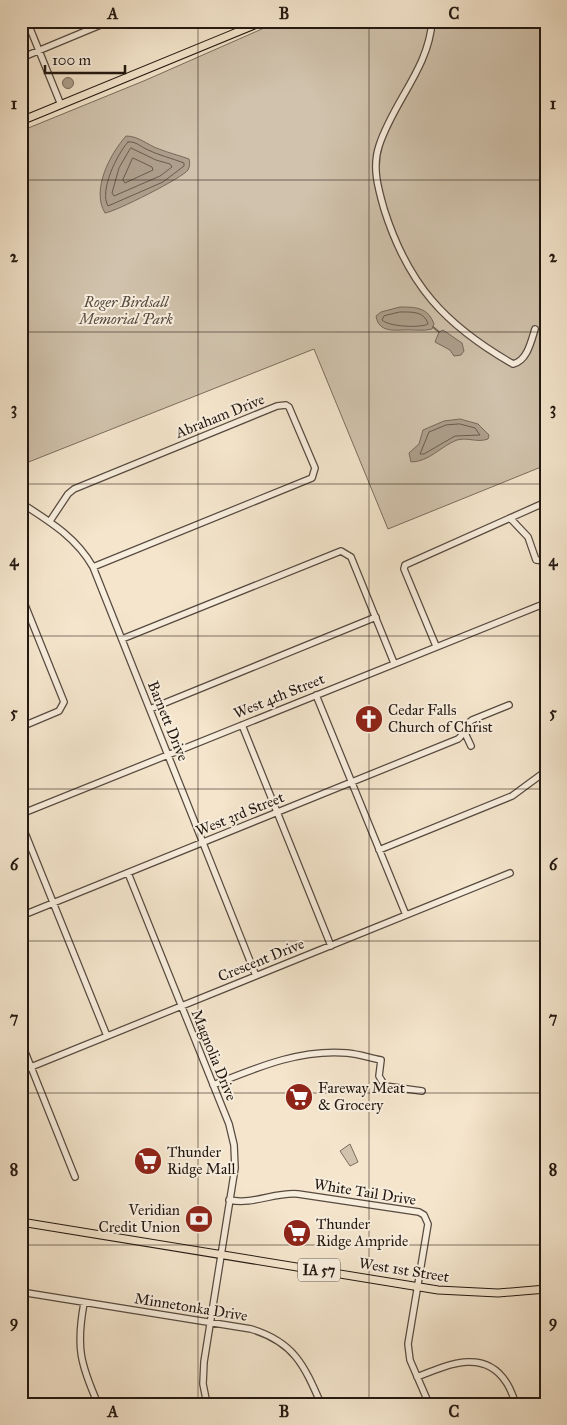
<svg xmlns="http://www.w3.org/2000/svg" width="567" height="1425" font-family="'IM FELL Great Primer',serif">
<style>
.green{fill:#d0c2ac;stroke:#7a6d5e}
.water{fill:#ad9f8c;stroke:#76695b}
.lines{fill:none;stroke-linecap:round;stroke-linejoin:round}
.shore{stroke:#685c4e;stroke-width:1}
.stream{stroke:#76695b;stroke-width:2}
.minor-casing{stroke:#574b40;stroke-width:8}
.major-casing{stroke:#231811;stroke-width:9}
.minor{stroke:#f8eede;stroke-width:5.5}
.major{stroke:#f4e5cc;stroke-width:7}
.grid{fill:none;stroke:#231811;stroke-width:1;stroke-opacity:0.55}
.labels{text-anchor:middle;stroke-width:4;stroke-linejoin:round;paint-order:stroke}
.shield{fill:#f8eede;stroke:#63584e;stroke-width:1}
.shield-label{font-size:14px;font-weight:bold;fill:#231811}
.park-label{font-size:15px;font-style:italic;fill:#574b40;stroke:#f8eede}
.street-label{font-size:15px;fill:#231811;stroke:#f8eede}
.poi-label{font-size:15px;fill:#231811;stroke:#f8eede;text-anchor:start}
.neatline{fill:none;stroke:#231811;stroke-width:2}
.grid-label{font-size:16px;text-anchor:middle;font-weight:bold;fill:#231811}
</style>
<rect width="100%" height="100%" fill="#f4e5cc"/>
<filter id="stains"><feTurbulence type="fractalNoise" baseFrequency=".004" numOctaves="4"/><feColorMatrix values="0 0 0 0 .2 0 0 0 0 .09 0 0 0 0 .02 0 0 0 .5 -.17"/></filter>
<radialGradient id="worn" r=".72"><stop offset=".6" stop-color="#630" stop-opacity="0"/><stop offset="1" stop-color="#630" stop-opacity=".3"/></radialGradient>
<path class="green" d="M280 21H546V465L388 529 314 349 21 465V131L146 80Z
M350 1144 358 1162 350 1166 340 1151Z"/>
<path class="water" d="M62.5 83a5.5 5.5 0 1 1 11 0a5.5 5.5 0 1 1-11 0Z
M126 136C139 136 147 145 159 149 169 153 178 155 189 159 190 163 190 166 188 170 184 177 115 212 105 213 91 190 110 154 126 136Z
M400 307C415 307 428 307 434 324L432 329C424 331 419 330 412 330 398 329 379 335 376 316L381 312Z
M443 330 462 343 464 351 461 355 454 356 450 350 435 342 439 332Z
M460 419 478 424 489 435 488 439C477 443 468 437 457 440 441 446 429 462 411 462L409 453 419 444 423 430 444 421Z"/>
<g class="lines">
<path class="shore" d="M128 142C135 141 140 146 146 149 158 155 171 158 184 163V166L163 182 108 206C99 191 117 154 128 142Z
M131 148 156 160 170 164 172 167 160 176 114 196 112 193 119 168Z
M133 158 152 167 153 170 125 183 123 180Z
M400 312C412 312 424 311 428 324 421 328 389 327 382 320L384 316Z
M460 424 475 428 480 435 455 436 424 454H420L429 432 446 425Z"/>
<path class="stream" d="M433 327 439 332"/>
<defs>
<path id="minor" d="M27 21 61 105
M432 21C429 68 393 102 379 146 372 167 378 188 384 209 408 285 445 325 513 364 527 361 531 342 535 329
M21 58 110 21
M21 503C49 521 76 537 93 567L256 976
M510 518 528 537 536 560 546 561
M50 521 68 494 74 489 277 406 286 405 289 407 315 468 312 478 93 567
M21 595 64 702 59 711 21 727
M122 639 341 551 351 557 394 663
M436 646 404 569 405 565 546 502
M316 695 406 915
M150 709 376 617
M242 725 331 946
M464 731 471 746
M21 814 546 603
M21 823 107 1036
M379 850 512 796 546 771
M128 873 229 1124 234 1145 235 1168 204 1362 203 1384 207 1404
M21 916 458 739C465 734 465 725 472 720L509 705
M21 1042 75 1177
M21 1071 510 873
M213 1085C256 1068 299 1049 347 1053 359 1054 370 1058 381 1060L379 1076 385 1086 422 1091
M229 1200C254 1205 274 1192 298 1194L419 1212 424 1215 428 1224 408 1344 410 1360 429 1404
M21 1292 251 1329C294 1342 304 1365 321 1404
M84 1303C76 1347 80 1363 98 1404
M417 1377C447 1365 484 1348 506 1382 511 1389 513 1397 516 1404"/>
<path id="major" d="M21 121 264 21
M21 1222 438 1290 498 1293 546 1289"/>
</defs>
<use href="#minor" class="minor-casing"/>
<use href="#major" class="major-casing"/>
<use href="#minor" class="minor"/>
<use href="#major" class="major"/>
</g>
<path class="grid" d="M198 21V1404M369 21V1404M21 180H546M21 332H546M21 484H546M21 636H546M21 789H546M21 941H546M21 1093H546M21 1245H546"/>
<defs>
<symbol id="church-disc" viewBox="-11 -11 22 22"><circle r="9.5" fill="#8f2418" stroke="#f8eede"/><path d="M-1.2-6h2.4v3.5h3.3v2.4h-3.3V6h-2.4V-.1h-3.3v-2.4h3.3Z" fill="#fff"/></symbol>
<symbol id="supermarket-disc" viewBox="-11 -11 22 22"><circle r="9.5" fill="#8f2418" stroke="#f8eede"/><path d="M-6-5.5h2.5l.6 2H6L4.5 2H-2.5L-4.4-4H-6ZM-1.5 3.2a1.3 1.3 0 1 0 .1 0ZM3 3.2a1.3 1.3 0 1 0 .1 0Z" fill="#fff"/></symbol>
<symbol id="bank-disc" viewBox="-11 -11 22 22"><circle r="9.5" fill="#8f2418" stroke="#f8eede"/><path d="M-6-4H6V4H-6ZM0-2.3a2.3 2.3 0 1 0 0 4.6a2.3 2.3 0 1 0 0-4.6Z" fill="#fff"/></symbol>
</defs>
<g fill-rule="evenodd">
<use href="#church-disc" x="353" y="703" width="32" height="32"/>
<use href="#supermarket-disc" x="283" y="1081" width="32" height="32"/>
<use href="#supermarket-disc" x="132" y="1145" width="32" height="32"/>
<use href="#bank-disc" x="183" y="1203" width="32" height="32"/>
<use href="#supermarket-disc" x="281" y="1217" width="32" height="32"/>
</g>
<g class="labels">
<rect class="shield" x="298" y="1258.5" width="42" height="23" rx="4"/>
<g class="shield-label">
<text x="319" y="1275">IA 57</text>
</g>
<g class="park-label">
<text x="126" y="307">Roger Birdsall<tspan x="126" dy="17">Memorial Park</tspan></text>
</g>
<g class="street-label">
<text transform="translate(220 416) rotate(-22)" y="5">Abraham Drive</text>
<text transform="translate(279 696) rotate(-22)" y="5">West 4th Street</text>
<text transform="translate(168 721) rotate(68)" y="5">Barnett Drive</text>
<text transform="translate(240 814) rotate(-22)" y="5">West 3rd Street</text>
<text transform="translate(261 960) rotate(-22)" y="5">Crescent Drive</text>
<text transform="translate(214 1055) rotate(68)" y="5">Magnolia Drive</text>
<text transform="translate(365 1192) rotate(9)" y="5">White Tail Drive</text>
<text transform="translate(404 1270) rotate(9)" y="5">West 1st Street</text>
<text transform="translate(191 1307) rotate(9)" y="5">Minnetonka Drive</text>
</g>
<g class="poi-label">
<text x="388" y="715">Cedar Falls<tspan x="388" dy="17">Church of Christ</tspan></text>
<text x="318" y="1093">Fareway Meat<tspan x="318" dy="17">&amp; Grocery</tspan></text>
<text x="167" y="1157">Thunder<tspan x="167" dy="17">Ridge Mall</tspan></text>
<text x="180" y="1215" text-anchor="end">Veridian<tspan x="180" dy="17">Credit Union</tspan></text>
<text x="316" y="1229">Thunder<tspan x="316" dy="17">Ridge Ampride</tspan></text>
</g>
</g>
<rect width="567" height="1425" fill="none" stroke="#f4e5cc" stroke-width="55"/>
<path d="M45 65v8h80v-8" fill="none" stroke="#231811" stroke-width="2.5"/>
<text x="52" y="65" font-size="15" fill="#231811" stroke="#f8eede" stroke-width="4" paint-order="stroke">100 m</text>
<rect x="28" y="28" width="512" height="1370" class="neatline"/>
<g class="grid-label">
<text x="113" y="19">A</text>
<text x="284" y="19">B</text>
<text x="454" y="19">C</text>
<text x="14" y="109">1</text>
<text x="553" y="109">1</text>
<text x="14" y="262">2</text>
<text x="553" y="262">2</text>
<text x="14" y="414">3</text>
<text x="553" y="414">3</text>
<text x="14" y="566">4</text>
<text x="553" y="566">4</text>
<text x="14" y="718">5</text>
<text x="553" y="718">5</text>
<text x="14" y="870">6</text>
<text x="553" y="870">6</text>
<text x="14" y="1023">7</text>
<text x="553" y="1023">7</text>
<text x="14" y="1175">8</text>
<text x="553" y="1175">8</text>
<text x="14" y="1327">9</text>
<text x="553" y="1327">9</text>
<text x="113" y="1417">A</text>
<text x="284" y="1417">B</text>
<text x="454" y="1417">C</text>
</g>
<rect width="100%" height="100%" filter="url(#stains)"/>
<rect width="100%" height="100%" fill="url(#worn)"/>
</svg>
